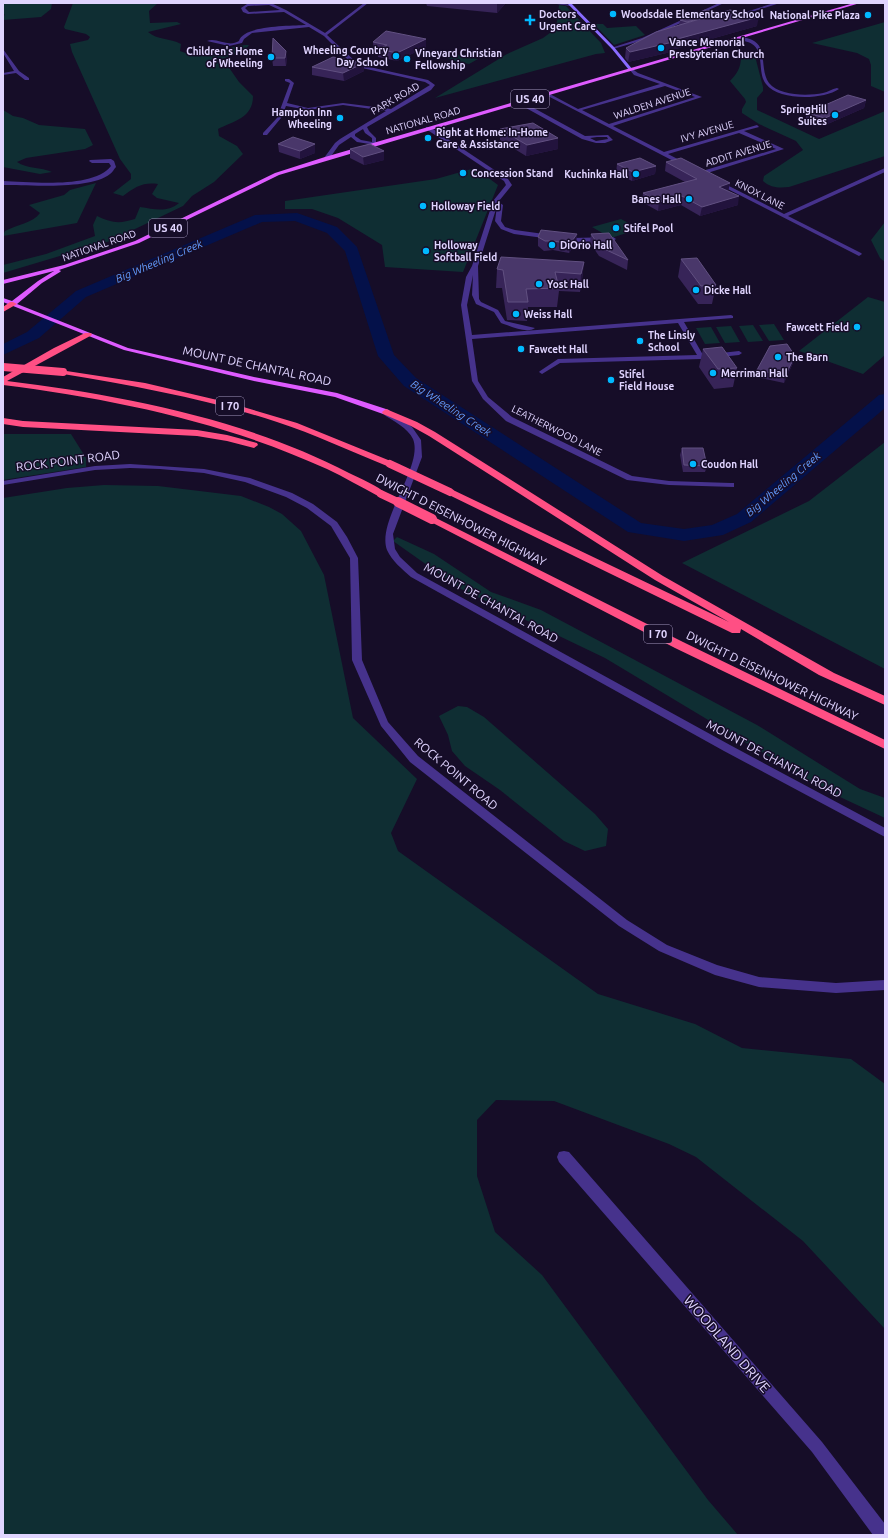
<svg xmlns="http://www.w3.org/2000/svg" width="888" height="1538" font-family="Ubuntu,sans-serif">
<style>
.green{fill:#0f2e33}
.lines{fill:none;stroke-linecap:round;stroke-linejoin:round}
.river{fill:#04114a;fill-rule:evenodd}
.minor{fill:#46328c;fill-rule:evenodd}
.tertiary{fill:#46328c;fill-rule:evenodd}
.secondary{fill:#896bff;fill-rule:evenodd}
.primary{fill:#de5bff;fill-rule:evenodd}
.motorway{fill:#ff4f84;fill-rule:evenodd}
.motorway-bridge-far1{stroke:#ff4f84;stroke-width:8}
.motorway-bridge{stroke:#ff4f84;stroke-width:10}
.wall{fill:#372458}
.shaded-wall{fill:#22133d}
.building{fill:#49376a;stroke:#615081}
.poi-dot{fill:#00b9ff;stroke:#160d28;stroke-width:1.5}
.labels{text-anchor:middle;stroke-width:3;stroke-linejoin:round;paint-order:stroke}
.far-poi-label{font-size:10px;font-weight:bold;fill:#e0d4ff;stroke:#160d28;text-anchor:start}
.far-street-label{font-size:10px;fill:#e0d4ff;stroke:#160d28}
.shield{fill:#160d28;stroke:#a398be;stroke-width:1}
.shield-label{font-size:11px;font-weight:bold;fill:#e0d4ff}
.far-water-label{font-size:11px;font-style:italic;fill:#629bff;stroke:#160d28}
.street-label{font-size:12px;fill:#e0d4ff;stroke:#160d28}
.near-street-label{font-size:14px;fill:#e0d4ff;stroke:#160d28}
</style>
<rect width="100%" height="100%" fill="#160d28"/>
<path class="green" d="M3 3H52L51 9 41 17 3 20V16L5 15 3 13Z
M73 3H158L149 11 150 23 177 22 181 24 148 32C157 40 170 38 181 44L180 51C214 65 220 45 249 45 246 51 230 55 223 59L239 82 253 96C253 118 234 121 218 129L219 136 237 146 243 154 214 182 192 196 183 206 110 241 3 273V265L46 254 95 236 93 225 97 216C112 223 119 224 135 219L140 207C154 209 167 213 179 203L157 198 152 194 158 184C143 182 135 187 123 196L113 193 131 179V174L120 159 72 52 70 44 88 40 90 37 86 34 65 29 64 27Z
M559 5 566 6 601 43 605 53 596 54 435 98 507 54 543 38 554 30 557 22Z
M885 22V92L871 86V65L869 59 857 53 812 43Z
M594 24H603L607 28 636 26 645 35 614 45Z
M435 52 455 54 478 59 469 64 451 60 442 55H431Z
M751 53 755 56 763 87V91L757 98V110L819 139 885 111V156L789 187C779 188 771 188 763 181L764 176 803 150 796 141 759 124 742 113V109L746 102 745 99 730 81C737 74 741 67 741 57L743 54Z
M3 110 13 116 23 118 39 125 85 129 93 145 85 149 26 158 17 162C27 169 41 167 52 172L40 174 3 167Z
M475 168 498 185 463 272 385 267 382 245 338 218 312 209H285V201L436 179Z
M96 183 77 223 3 236 5 231C16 225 33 223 40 213L29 205 64 195 70 190Z
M621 219 639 229 611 238 592 227Z
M885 222V262L880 258 871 240Z
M868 297 885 302V355L863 374 799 351Z
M774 324 784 340 769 341 759 325Z
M753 325 763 341 748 342 739 326Z
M731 326 740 342 725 343 716 327Z
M711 327 720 343 705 344 696 328Z
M3 434H71L86 458V467L3 480Z
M885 442V669L682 563 809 501Z
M104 485 158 486 241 496 269 507 282 514 301 531 324 575 353 718 417 779 391 833 398 851 598 994 695 1024 742 1048 851 1059 885 1084V1329L803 1241 696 1157 669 1144 554 1101 496 1100 477 1120V1176L495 1232 542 1275 708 1500 738 1535H3V498L67 488Z
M397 537 434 554 491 592 541 610 757 725 860 789 885 798V818L825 790 605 658 461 589 393 541Z
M458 706 467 707 484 717 595 814 608 829 606 846 585 851 564 841 500 790 465 766 452 751 448 735 439 716Z"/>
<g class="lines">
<path class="river" d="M297 213 337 227 357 247 394 355 416 378 641 523 684 529 712 525 737 514 879 395 885 394V408L751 522 723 535 684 541 628 532 404 386 378 356 345 251 327 233 295 221 262 222 86 297 39 338 3 355V344L27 332 76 291 255 215Z"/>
<path class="minor" d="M271 3 286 10 325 33 364 3H368L327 35 356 62 365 66 428 80 435 85 431 90 367 127 369 131 376 138V145L357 142 351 137 339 145 329 159 324 158 335 143 340 139 386 111 343 105 308 110 286 106 281 118 267 135H263V133L277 118 290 83 285 81V79H289L294 83 287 103 308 108 343 103 391 109 430 85 425 82 362 68 352 64 324 36 309 27 252 33 244 39 242 43 229 46 207 41C217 37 228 48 239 41 243 25 291 26 306 25L284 12 248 14 243 12 241 8 247 4ZM269 5 280 10 249 12 245 8 248 6ZM363 129 365 133 372 138V142L361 140 355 136V134Z
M550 3 573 5 571 6Z
M719 3H724L644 40 613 49 611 48 642 38Z
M774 3H780L733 18 730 17Z
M738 37C773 38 757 66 769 83 779 96 808 96 823 93 828 92 832 89 837 88L839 89C823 100 779 101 766 84 757 73 765 52 752 44 748 41 742 41 738 39Z
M3 49 19 71 29 78V80H25L16 73 3 75V73L14 71 3 53Z
M631 68 638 73 702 97 613 126 664 152 757 125 759 127 744 131 784 149 701 175 698 173 699 172 776 149 739 133 668 154 689 165V167L687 168 544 94 548 93 578 109 660 84 634 75 629 69ZM665 86 695 97 609 124 582 110Z
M517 101H521L585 136 608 135 613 140 605 143H596L582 139 517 103ZM597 137H607L608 139 596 141 590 138Z
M426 127H430L508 179 512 185 499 201 498 205 500 203 503 205 501 221 505 227 515 230 573 238 613 237 616 239 613 241 573 242 514 234 501 229 495 221 497 206 478 266 479 299 481 302 498 310 505 321 535 328C527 334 510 326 501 323L494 312 476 304 472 295 473 275 467 305 472 335 731 315 733 316V318L684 322 703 355 739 351 742 353 739 355 701 359 560 363 542 374 539 372 540 371 558 359 697 355 678 323 472 339 478 381 488 397 512 417 632 476 669 481 731 483H734V487L669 485 627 480 506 421 483 399 472 381 461 305 466 277 472 266 493 201 506 185 504 181 426 129Z
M111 159 114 161 116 167C114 169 112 173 110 174 91 190 28 185 3 185V181C31 182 93 189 111 166L109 163H92L89 161 90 160Z
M885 168V172L788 216 861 253 862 254 859 256 714 182 719 181 784 214Z
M130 464 204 469 250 478 292 493 313 504 337 522 347 537 358 558 362 660 388 722 418 756 627 920 667 945 717 965 759 977 836 983 885 980V990L836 993 759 987 715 975 659 951 619 926 410 762 381 726 352 660 350 558 331 526 307 508 286 497 245 482 204 473 160 469 130 468 95 470 3 485V481L95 466Z
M564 1151 569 1152 822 1442 885 1524V1535H873L812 1452 559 1162 557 1157 559 1152Z"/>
<path class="tertiary" d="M383 410H389L412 427 421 440 422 457 393 534 395 549 400 557 417 573 730 745 885 828V837L724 751 411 577C402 569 392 561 387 550 376 521 424 466 413 439 408 428 393 421 383 414Z"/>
<path class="secondary" d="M567 3H571L614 47 633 70H629L612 49Z"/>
<path class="primary" d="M854 3H860L279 175 139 243 59 270 61 271 60 272 42 283 17 304 128 348 254 377 337 393 389 410V414H383L335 397 254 381 124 350 3 302V298L12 301 38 281 54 271 3 284V280L64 265 135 241 275 173 325 157Z"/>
<path class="motorway" d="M10 302H13L17 304 3 312V307Z
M85 333H91L92 335 7 381C121 395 246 419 349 473 359 478 379 486 386 494L381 497 378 496C361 487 344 477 327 469 224 422 114 399 3 385V377L54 348Z
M60 370 145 383 230 403 297 423 393 462 395 464 390 467 387 466C350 451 314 434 277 422 207 399 135 386 63 374H60Z
M386 409 417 422 435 432 663 576 834 673 885 696V705L819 675 741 629 740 633H732L447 494 445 492 447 490H453L729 622 655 580 429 436 411 426 383 414 382 412Z
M3 418 23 421 197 430 227 435 257 443 258 445 254 448 227 441 197 436 23 427 3 424Z
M432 516 683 642 885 740V749L675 648 429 521 427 519 429 517Z"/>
<path class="motorway-bridge-far1" d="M3 367 63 372
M390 464 450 492
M381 494 400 503"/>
<path class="motorway-bridge" d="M398 502 432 519"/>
</g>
<path class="wall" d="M426 3H506L497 13 427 6Z
M719 13 757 26 672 50 671 52 628 62 625 58 626 48 679 25 680 20Z
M426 39V47L397 61 378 57V50H374L373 42Z
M272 58H287L286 66H273Z
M364 63V71L344 81 312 75V67Z
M866 100 864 108 823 126 805 121 807 113Z
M500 129 558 138V149L526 156 500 140Z
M278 144 315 153 300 159 279 152Z
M350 149 384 151V160L364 165 350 158Z
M666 162 730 183 728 191 738 205 700 216 681 205 658 211 642 202 643 193 685 182 665 171Z
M617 164 656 166 655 174 632 181 616 173Z
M577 234 576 243 569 253 553 250 544 251 538 246V237Z
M591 234 628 260 627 270 599 256 590 243Z
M681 259 716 285 712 304H698L678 277Z
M584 262 582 280 580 292 559 291 557 307H528L527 321 507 320 502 288H496L497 269Z
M703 349 737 368 733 387 714 389 699 367Z
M795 356 793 363 784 383 756 377 757 370Z
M682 448 707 466 705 472H683L680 455Z"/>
<path class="shaded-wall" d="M497 3H506L497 13Z
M719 13 718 18 686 27 687 22Z
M759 17 757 26 672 50 671 52 628 62 630 52Z
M426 39V47L397 61V53Z
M286 51 287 58 286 66 285 58Z
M364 63V71L344 81 343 73Z
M866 100 864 108 823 126 825 118Z
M558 138V149L526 156 527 145Z
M315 144V153L300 159V151Z
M384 151V160L364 165 363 157Z
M656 166 655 174 632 181 633 172Z
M730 183 728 192 719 187Z
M682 196 681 205 658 211 659 202Z
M739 196 738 205 700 216 702 207Z
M577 234 576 243 569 253 570 244Z
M584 262 582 280 580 292 581 274Z
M795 356 793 363 784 383 785 376Z"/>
<path class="building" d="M705 10 719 13 687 22 680 20Z
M730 10 759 17 670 41 673 42 630 52 626 48 656 32Z
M386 31 426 39 397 53 378 49 387 45 373 42Z
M273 38 286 51 285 58H272Z
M333 57 364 63 343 73 312 67Z
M848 95 866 100 825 118 807 113Z
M533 123 558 138 527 145 500 129Z
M293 137 315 144 300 151 278 144Z
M370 144 384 151 363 157 350 149Z
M640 158 656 166 633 172 617 164Z
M681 158 730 183 719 187 739 196 702 207 682 196 659 202 643 193 697 179 666 162Z
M541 230 577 234 570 244 554 241H545L538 237Z
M609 233 628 260 600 247 591 234Z
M501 257 584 262 581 274 555 272 559 288 526 289 528 302H508L503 270 497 269Z
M697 258 716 285 701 286 681 259Z
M787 344 795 356 785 376 757 370 770 346Z
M722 347 737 368 718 369 703 349Z
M682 448H703L707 466 684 465Z"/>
<g class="poi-dot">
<circle cx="613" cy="14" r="4"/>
<circle cx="868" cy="15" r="4"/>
<path d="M528 14h4v4h4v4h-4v4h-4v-4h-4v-4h4z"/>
<circle cx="661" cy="48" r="4"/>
<circle cx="396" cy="56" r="4"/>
<circle cx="271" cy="57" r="4"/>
<circle cx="407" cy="59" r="4"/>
<circle cx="835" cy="115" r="4"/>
<circle cx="340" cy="118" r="4"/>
<circle cx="428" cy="138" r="4"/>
<circle cx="463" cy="173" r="4"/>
<circle cx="636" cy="174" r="4"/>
<circle cx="689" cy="199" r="4"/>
<circle cx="423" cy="206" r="4"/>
<circle cx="616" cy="228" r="4"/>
<circle cx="552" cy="245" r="4"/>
<circle cx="426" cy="251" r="4"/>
<circle cx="539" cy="284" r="4"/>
<circle cx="696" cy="290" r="4"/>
<circle cx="516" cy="314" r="4"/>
<circle cx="857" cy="327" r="4"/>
<circle cx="640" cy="341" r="4"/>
<circle cx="521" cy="349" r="4"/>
<circle cx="778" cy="357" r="4"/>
<circle cx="713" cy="373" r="4"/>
<circle cx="611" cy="380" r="4"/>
<circle cx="693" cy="464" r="4"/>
</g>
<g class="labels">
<g class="far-poi-label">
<text x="539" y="18">Doctors<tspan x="539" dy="12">Urgent Care</tspan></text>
<text x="621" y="18">Woodsdale Elementary School</text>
<text x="860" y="19" text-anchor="end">National Pike Plaza</text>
<text x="669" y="46">Vance Memorial<tspan x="669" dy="12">Presbyterian Church</tspan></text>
<text x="388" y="54" text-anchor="end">Wheeling Country<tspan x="388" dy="12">Day School</tspan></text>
<text x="263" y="55" text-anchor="end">Children's Home<tspan x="263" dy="12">of Wheeling</tspan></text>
<text x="415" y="57">Vineyard Christian<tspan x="415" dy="12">Fellowship</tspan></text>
<text x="827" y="113" text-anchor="end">SpringHill<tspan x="827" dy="12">Suites</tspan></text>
<text x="332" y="116" text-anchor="end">Hampton Inn<tspan x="332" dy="12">Wheeling</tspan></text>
<text x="436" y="136">Right at Home: In-Home<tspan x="436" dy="12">Care &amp; Assistance</tspan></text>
<text x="471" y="177">Concession Stand</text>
<text x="628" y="178" text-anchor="end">Kuchinka Hall</text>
<text x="681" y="203" text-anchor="end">Banes Hall</text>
<text x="431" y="210">Holloway Field</text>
<text x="624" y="232">Stifel Pool</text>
<text x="434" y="249">Holloway<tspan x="434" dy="12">Softball Field</tspan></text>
<text x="560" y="249">DiOrio Hall</text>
<text x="547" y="288">Yost Hall</text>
<text x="704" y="294">Dicke Hall</text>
<text x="524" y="318">Weiss Hall</text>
<text x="849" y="331" text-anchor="end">Fawcett Field</text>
<text x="648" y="339">The Linsly<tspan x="648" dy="12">School</tspan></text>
<text x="529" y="353">Fawcett Hall</text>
<text x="786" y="361">The Barn</text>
<text x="721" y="377">Merriman Hall</text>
<text x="619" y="378">Stifel<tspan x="619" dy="12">Field House</tspan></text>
<text x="701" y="468">Coudon Hall</text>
</g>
<g class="far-street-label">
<text transform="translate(395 98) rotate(-30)" y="4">PARK ROAD</text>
<text transform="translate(652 103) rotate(-18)" y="4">WALDEN AVENUE</text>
<text transform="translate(423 120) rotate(-16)" y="4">NATIONAL ROAD</text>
<text transform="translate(707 131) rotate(-16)" y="4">IVY AVENUE</text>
<text transform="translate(738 153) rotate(-17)" y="4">ADDIT AVENUE</text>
<text transform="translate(760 194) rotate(27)" y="4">KNOX LANE</text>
<text transform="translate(99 245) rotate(-19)" y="4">NATIONAL ROAD</text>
<text transform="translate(557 430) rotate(27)" y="4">LEATHERWOOD LANE</text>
</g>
<g class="shield">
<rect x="511" y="90" width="38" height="18" rx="3"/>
<rect x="149" y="219" width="38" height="18" rx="3"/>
<rect x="216" y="397" width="28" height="18" rx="3"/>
<rect x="644" y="625" width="28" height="18" rx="3"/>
</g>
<g class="shield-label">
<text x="530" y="103">US 40</text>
<text x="168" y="232">US 40</text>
<text x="230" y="410">I 70</text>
<text x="658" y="638">I 70</text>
</g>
<g class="far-water-label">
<text transform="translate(159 261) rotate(-23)" y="4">Big Wheeling Creek</text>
<text transform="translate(451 408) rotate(33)" y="4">Big Wheeling Creek</text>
<text transform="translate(783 484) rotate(-40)" y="4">Big Wheeling Creek</text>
</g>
<g class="street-label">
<text transform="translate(257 366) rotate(12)" y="4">MOUNT DE CHANTAL ROAD</text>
<text transform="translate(68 461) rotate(-7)" y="4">ROCK POINT ROAD</text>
<text transform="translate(461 520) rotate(27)" y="4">DWIGHT D EISENHOWER HIGHWAY</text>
<text transform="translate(491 603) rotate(29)" y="4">MOUNT DE CHANTAL ROAD</text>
<text transform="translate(772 676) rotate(26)" y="4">DWIGHT D EISENHOWER HIGHWAY</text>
<text transform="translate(774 759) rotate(28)" y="4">MOUNT DE CHANTAL ROAD</text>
<text transform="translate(456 774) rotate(40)" y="4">ROCK POINT ROAD</text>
</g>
<g class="near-street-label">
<text transform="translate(727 1344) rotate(49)" y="5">WOODLAND DRIVE</text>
</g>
</g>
<rect width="888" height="1538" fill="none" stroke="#e0d4ff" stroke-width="8"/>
</svg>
